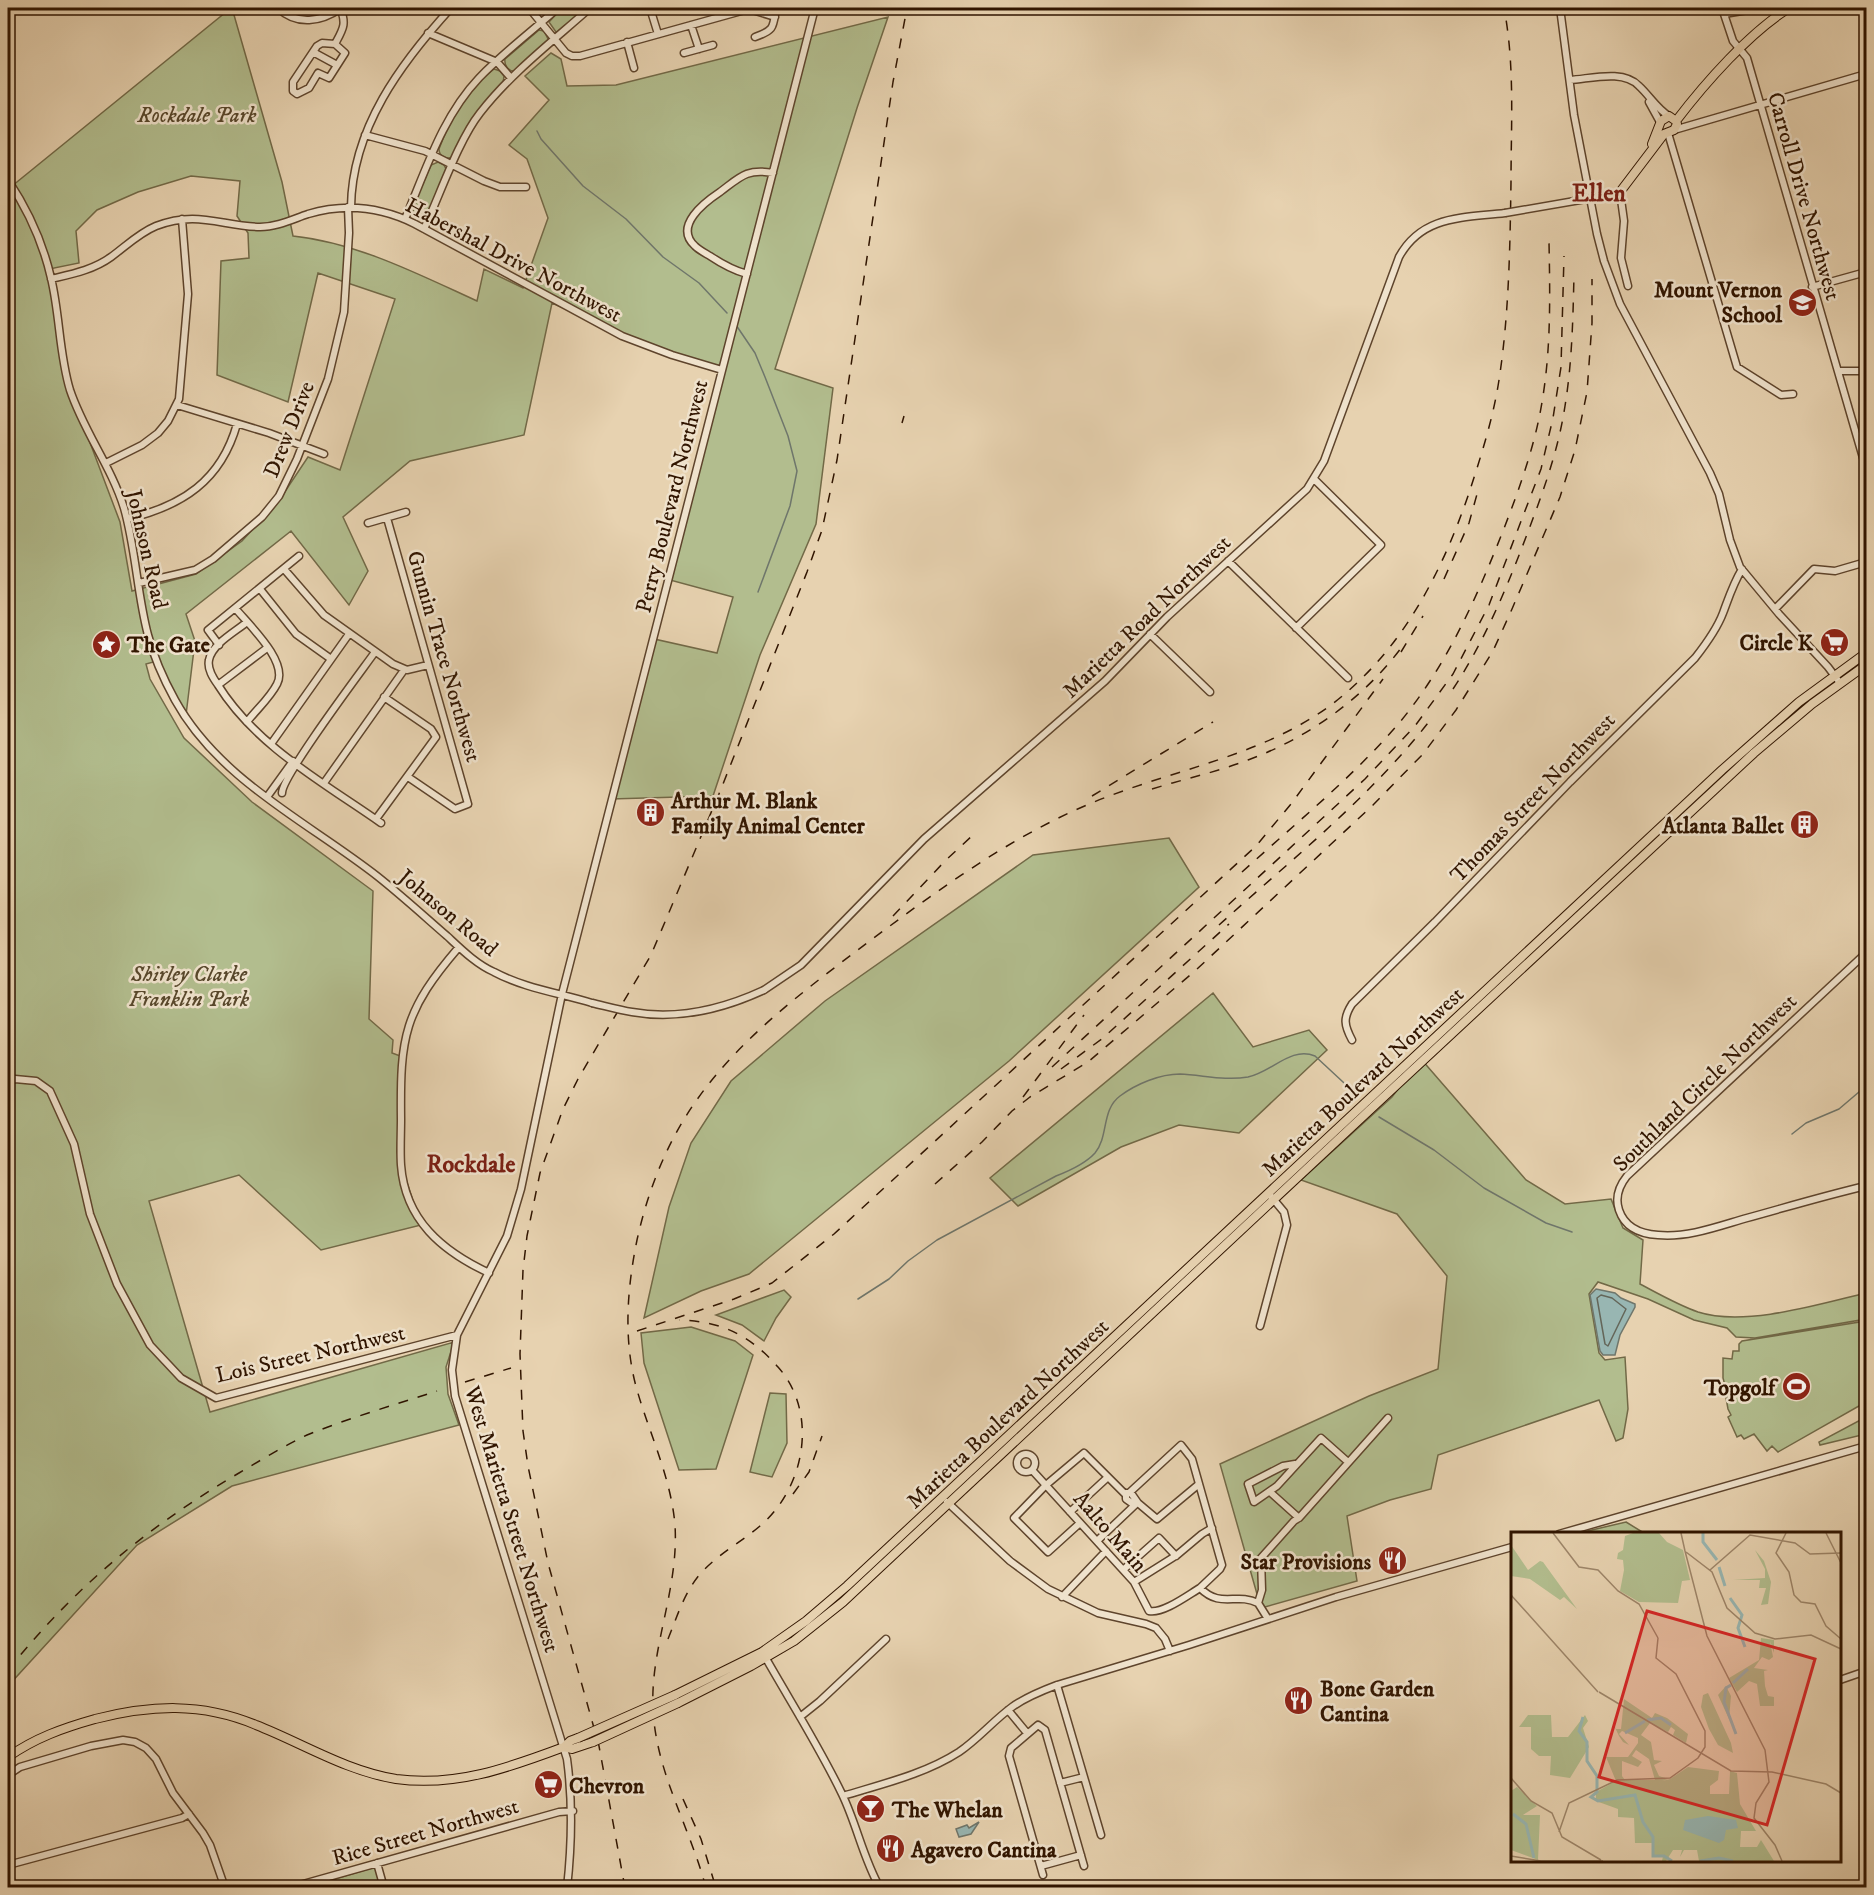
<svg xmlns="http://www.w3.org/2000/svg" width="1874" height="1895" font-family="'IM FELL DW Pica',serif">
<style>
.green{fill:#b2bd8e;stroke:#726947;stroke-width:1.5;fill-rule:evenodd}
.water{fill:#98b6b2;stroke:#6f766b;stroke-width:1.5}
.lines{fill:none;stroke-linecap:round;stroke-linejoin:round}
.shore{stroke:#646659;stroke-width:1.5}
.stream{stroke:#6f766b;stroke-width:1.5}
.minor-casing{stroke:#5e442c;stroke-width:9}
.major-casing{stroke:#311500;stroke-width:10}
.minor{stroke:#efe2cc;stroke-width:6}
.major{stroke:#e7d2b0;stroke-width:8}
.rail{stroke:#311500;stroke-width:1.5;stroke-dasharray:10 10;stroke-linecap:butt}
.minor-bridge-casing{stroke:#5e442c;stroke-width:9;stroke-linecap:butt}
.major-bridge-casing{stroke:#311500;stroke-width:10;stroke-linecap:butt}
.minor-bridge{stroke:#efe2cc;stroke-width:6}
.major-bridge{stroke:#e7d2b0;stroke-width:8}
.labels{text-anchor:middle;stroke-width:5;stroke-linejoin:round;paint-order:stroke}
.park-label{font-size:22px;font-style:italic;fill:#58472b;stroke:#efe2cc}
.street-label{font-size:22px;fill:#311500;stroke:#efe2cc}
.poi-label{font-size:22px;font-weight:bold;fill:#311500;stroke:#efe2cc;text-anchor:start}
.neighbourhood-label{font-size:24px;font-weight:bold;fill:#7a1f14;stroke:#efe2cc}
.inset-river{fill:none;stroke:#98b6b2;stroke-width:3}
.inset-road{fill:none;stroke:#9e866a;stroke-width:1.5}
.view{fill:#d62828;fill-opacity:0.15;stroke:#d62828;stroke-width:3}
.inset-edge{fill:none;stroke:#311500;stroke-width:3}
</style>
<rect width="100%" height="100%" fill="#e7d2b0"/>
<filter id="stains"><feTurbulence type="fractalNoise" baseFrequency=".00333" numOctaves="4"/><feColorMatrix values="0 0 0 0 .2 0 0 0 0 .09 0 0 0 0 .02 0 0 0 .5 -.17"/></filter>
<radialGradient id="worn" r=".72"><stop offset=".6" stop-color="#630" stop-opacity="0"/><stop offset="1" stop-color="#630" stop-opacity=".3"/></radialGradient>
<path class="green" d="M231 8H232L282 182 293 236C358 243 418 274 477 301L484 269 523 288 548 218 527 159 509 145 549 100 525 76 551 53 561 59 567 86 616 85 888 17 857 108 775 369 833 388 816 524 760 655 713 796 611 799 654 639 717 653 733 597 670 580 720 366 660 351 552 303 524 435 410 461 343 517 368 571 349 605 291 531 186 614 195 641 186 715 159 667 153 662 146 664 150 679 184 738 252 802 373 891 369 1019 393 1040 392 1053 403 1057 397 1152 421 1225 321 1250 239 1175 149 1201 210 1412 454 1342 446 1367 448 1394 459 1425 232 1486 137 1545 8 1686V181L12 186ZM191 176 240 181 237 216 248 233 249 258 221 261 217 375 288 402 318 273 395 299 340 470 308 457 280 499 242 541 196 574 132 591 120 522 89 440 71 399 49 269 79 263 76 231 97 210 138 192Z
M562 8H587L558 32H556L549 22Z
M539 30 544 31 549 41 514 71C508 71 504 65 505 59Z
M494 69 500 71 504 76 503 83 479 111 453 157C446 160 439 156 439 149 449 121 470 86 494 69Z
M438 162 444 165 447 171 428 216 420 218 413 212V206L431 165Z
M1169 838 1199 887 1009 1061 749 1274 701 1291 644 1318 669 1207 691 1143 731 1081 825 1001 1033 855Z
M1213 993 1253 1047 1309 1030 1327 1050 1239 1133 1179 1125 1121 1147 1018 1206 990 1178Z
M1421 1059 1526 1180 1565 1204 1611 1199 1623 1228 1643 1240 1640 1284C1659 1294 1678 1305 1698 1312 1745 1327 1820 1304 1866 1293V1319L1755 1338 1736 1337 1727 1328 1694 1320 1648 1299 1598 1282 1589 1294 1599 1353 1605 1360 1625 1357 1628 1409 1623 1438 1616 1441 1599 1400 1438 1455 1431 1489 1390 1500 1347 1516 1357 1581 1261 1608 1220 1464 1369 1396 1438 1369 1447 1276 1397 1214 1301 1180 1392 1097Z
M784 1290 791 1297 776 1318 764 1341 742 1325 716 1315Z
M1866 1321V1402L1778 1452 1772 1446 1767 1451 1754 1434 1744 1439 1741 1435 1737 1437 1728 1417 1731 1415 1728 1409 1726 1398 1728 1397 1723 1378V1358L1732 1359 1733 1351H1739V1344L1742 1341Z
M691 1327 735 1341 753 1355 716 1469 679 1470 644 1363 641 1333Z
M770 1393 786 1394 787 1443 772 1477 750 1472Z
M1866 1417V1434L1820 1445 1819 1442Z
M1626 1522 1644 1533H1579Z
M375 1867 381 1888H305Z"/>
<path class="water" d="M1596 1289 1615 1293 1621 1298 1635 1304V1307L1620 1335 1615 1355H1603L1600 1351 1590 1295Z
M979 1822 971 1834 959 1837 956 1829 967 1825 969 1828Z"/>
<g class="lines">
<path class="shore" d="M1601 1295 1612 1298 1626 1309 1608 1346 1605 1344 1597 1298Z"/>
<path class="stream" d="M537 131 541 139 583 186 626 219 663 257 699 283 727 313
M736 325 755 353 765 377 788 436 797 471 790 506 758 592
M1379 1117 1434 1150 1484 1188 1546 1223 1572 1232
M1792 1134 1806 1123 1839 1109 1866 1086
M858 1299 889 1279 908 1261 937 1240 1056 1176C1069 1171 1085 1164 1095 1153 1109 1136 1101 1110 1120 1096 1136 1084 1160 1074 1180 1074 1203 1075 1225 1081 1248 1077 1272 1072 1291 1046 1315 1056L1357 1095
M330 1880 332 1888"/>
<defs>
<path id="minor" d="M278 8C297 26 321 22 341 8
M529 8 566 53 572 56H580L745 10 747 8
M650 8 658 34
M746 8 775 17
M1560 8 1574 115 1597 234 1604 261 1620 304 1710 473 1719 494 1730 540 1740 567 1779 614 1828 667 1840 683
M1722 8 1733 41 1747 58 1866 468
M1774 8 1785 10
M1724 14 1760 8
M691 25 699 49
M428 33 497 62 511 78
M755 37C775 30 773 27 776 8
M627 42 634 68
M335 44 345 53 329 78 318 73 309 88 297 94 293 91V82L317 46 322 43 335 44C343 29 347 24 340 8
M313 52 337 65
M684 53 713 45
M1570 80C1590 79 1623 69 1639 86 1649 95 1657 109 1669 116
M1649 102 1660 122
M1674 130 1866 74
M1668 133 1737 367 1781 395 1793 394
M365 135 425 151 484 181 500 187H526
M8 180C28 210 43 243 51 278 60 315 59 354 70 390 84 432 111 466 124 508 136 550 137 594 148 635 154 658 164 680 175 700 219 780 308 822 377 876 401 895 424 916 447 936 461 949 476 964 494 972 524 988 559 993 592 1003
M1616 194 1620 192 1624 221 1621 258 1628 286
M351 207C352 128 401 63 451 8
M405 219C426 170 442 117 479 78 503 53 532 31 558 8
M424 229C440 195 458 141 480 113 511 73 553 41 590 8
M747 274C732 270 722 264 710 256 705 253 699 250 695 246 673 226 705 202 720 192 740 177 747 168 773 173
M51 279C72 274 93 270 111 257 126 246 139 233 156 226 197 210 221 226 260 227 277 227 293 219 308 214 345 203 381 207 415 224L622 336 672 355 722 370
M1812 287 1866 272
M1838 371H1866
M177 405 269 433 324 454
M106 463 142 445 158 433 168 421 179 399 188 294 182 219
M387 518 468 804 455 809 408 777
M127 519C182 506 221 481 237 424
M368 523 406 512
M1228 561 1348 678
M284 569 324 615 393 664 407 670 428 665
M139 583 195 570 213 559 262 517 279 496 297 459 328 379 344 312 349 233 348 207
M260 589 296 634 331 659
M235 608C249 625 289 662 277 684 270 698 256 710 247 722
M1775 609 1814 569 1835 571 1866 562
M247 622C235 632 212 644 209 660 207 669 213 678 218 685 256 746 324 783 381 823
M1296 628 1381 545 1314 479
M1150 634 1210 692
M219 645 208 630 299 556
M218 685 267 648
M271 744 349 634
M324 783 404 670
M282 793C282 776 360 673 375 652
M267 797 293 761
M376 819 436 737 431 729 384 697
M459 947C404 1011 400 1036 401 1119 401 1134 400 1150 401 1165 405 1220 442 1251 489 1273
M1866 953 1627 1176C1619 1186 1615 1198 1619 1210 1625 1228 1641 1234 1658 1235 1688 1238 1719 1226 1747 1218 1787 1207 1827 1195 1866 1186
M764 990 801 965 924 839 1105 681 1167 617 1307 489 1324 461 1399 257C1422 215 1463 218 1505 213
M1352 1040C1344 1025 1343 1018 1352 1004L1435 922 1570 782 1695 658C1706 644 1717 629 1723 613 1729 597 1733 584 1742 569
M8 1082 15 1079 36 1081 50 1091 74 1144 90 1214 117 1284 150 1345 181 1378 216 1398 457 1335
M1260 1326 1287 1225 1284 1212 1269 1194
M1017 1463a9 9 0 1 1 18 0a9 9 0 1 1-18 0Z
M1295 1464 1283 1466 1248 1484 1254 1502 1277 1486 1321 1438 1348 1462
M1032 1470 1134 1582 1149 1611C1163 1614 1188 1595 1200 1588 1221 1609 1236 1592 1258 1603
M1270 1492 1299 1518
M1126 1493H1131L1138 1503 1136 1504H1133L1126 1499Z
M1129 1493 1181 1445 1192 1459 1222 1565 1220 1569 1200 1588
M947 1502 1010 1561 1048 1589 1098 1613 1146 1624 1156 1628 1165 1639 1170 1651
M1138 1503 1157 1519 1199 1484
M1070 1512 1108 1477
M1080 1523 1048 1552 1014 1518 1046 1485 1084 1453 1125 1494
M1559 1534 1866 1446
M1097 1541 1136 1504
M1123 1570 1159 1538 1176 1556
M1134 1582 1177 1555 1202 1534 1212 1528
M1062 1597 1106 1551
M1258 1603 1262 1590 1261 1558 1294 1521 1299 1518 1388 1418
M1258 1603 1268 1619
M764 1655C790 1701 819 1746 842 1794 857 1825 863 1858 880 1888
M1840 1680 1866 1671
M1057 1685 1101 1835
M1008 1710 1027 1733
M800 1717 820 1701 886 1639
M8 1775 20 1767 91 1746 123 1740 135 1742 146 1748 156 1759 173 1793 203 1833 210 1845 225 1888
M1060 1783 1084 1777
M843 1796C882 1784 925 1774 959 1752 978 1739 993 1721 1012 1707 1026 1697 1041 1691 1057 1685L1189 1645 1336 1597 1512 1547
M377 1863 384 1888
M8 1865 182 1818 189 1814
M1041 1866 1081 1855
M8 1869 13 1888
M1043 1875 1009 1756 1011 1748 1038 1725 1045 1730 1084 1866
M289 1888 559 1812 573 1811
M567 1888C572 1843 573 1803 567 1759L455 1396 452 1370 457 1335 507 1236 521 1189 562 994 815 8"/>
<path id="major" d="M1652 144 1661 121 1669 116 1676 121
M1620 192 1664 134 1674 130 1677 124 1676 121C1705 83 1749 33 1789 8
M675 1695 762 1652 806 1621 847 1586 1722 770 1799 702 1866 653
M678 1703 751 1666 794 1641 843 1602 1374 1106 1754 753 1812 704 1866 665
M564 1747 572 1749 593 1742
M8 1757C35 1738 63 1728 95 1719 151 1705 201 1702 256 1725 302 1743 346 1771 396 1779 456 1787 508 1768 564 1747L570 1741 578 1738"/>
</defs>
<use href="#minor" class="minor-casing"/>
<use href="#major" class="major-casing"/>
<use href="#minor" class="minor"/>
<use href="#major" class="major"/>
<path class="rail" d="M902 423 904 416
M1444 579 1469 523 1479 487
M1401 652 1423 616
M1453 689C1484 642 1506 590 1526 537 1542 495 1558 452 1565 406 1572 363 1573 319 1574 274
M1152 789C1184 779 1217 772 1248 760 1308 738 1366 697 1404 644
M1092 796 1213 722
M1242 872C1295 824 1353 777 1400 722 1447 665 1476 599 1503 531 1520 487 1536 443 1543 396 1551 345 1550 294 1549 242
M893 916 945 861 974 834
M1219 925C1290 861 1368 799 1428 723
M1052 1067 1365 779 1415 726 1453 674 1489 605 1541 469 1553 418 1561 367 1564 256
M1061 1069 1103 1038 1229 924
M1023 1097 1084 1015
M935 1184 982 1142 1012 1111 1030 1097 1088 1062 1196 970 1373 805 1423 754 1456 710 1493 651 1512 609 1560 497 1575 450 1587 392 1592 323V279
M637 1331 734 1299 772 1283 834 1234 1256 846 1291 804 1383 679
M465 1382 511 1368
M793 1494 809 1472 822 1436
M668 1639C677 1617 684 1593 700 1574 718 1554 740 1543 760 1526 805 1488 819 1413 778 1367 750 1335 721 1321 679 1320
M8 1670C75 1587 147 1527 239 1473 261 1460 284 1446 307 1435 349 1418 394 1405 437 1391
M683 1799 701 1839 716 1888
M625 1888 599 1746 548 1563 528 1466 523 1431 520 1354 523 1270 527 1236 540 1173 563 1109 578 1079 651 955 721 789 807 572 822 530 837 460 893 82 907 8
M706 1888C690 1827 656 1773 653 1709 650 1647 679 1590 675 1525 671 1478 650 1435 637 1390 623 1341 627 1289 637 1240 648 1190 667 1142 696 1101 741 1037 805 990 867 943 938 890 1011 836 1094 802 1174 769 1260 757 1331 705 1401 652 1441 575 1469 493 1481 456 1493 419 1499 380 1509 315 1510 248 1511 182 1511 124 1515 65 1504 8"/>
<defs>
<path id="minor-bridge" d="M1505 213 1615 194
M592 1003C605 1006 619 1010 632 1012 677 1020 723 1009 764 990"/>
<path id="major-bridge" d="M578 1738 675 1695
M593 1742 678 1703"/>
</defs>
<use href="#minor-bridge" class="minor-bridge-casing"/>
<use href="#major-bridge" class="major-bridge-casing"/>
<use href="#minor-bridge" class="minor-bridge"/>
<use href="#major-bridge" class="major-bridge"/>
</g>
<defs>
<symbol id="school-disc" viewBox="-11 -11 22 22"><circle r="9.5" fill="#8f2418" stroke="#efe2cc"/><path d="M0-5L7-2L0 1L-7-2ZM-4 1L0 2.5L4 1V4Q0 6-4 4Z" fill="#fff"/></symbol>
<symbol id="supermarket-disc" viewBox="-11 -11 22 22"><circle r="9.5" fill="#8f2418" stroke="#efe2cc"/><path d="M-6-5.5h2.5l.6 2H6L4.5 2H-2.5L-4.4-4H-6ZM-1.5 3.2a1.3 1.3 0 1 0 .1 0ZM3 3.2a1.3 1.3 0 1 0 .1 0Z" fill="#fff"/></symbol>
<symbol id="sight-disc" viewBox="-11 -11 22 22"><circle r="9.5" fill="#8f2418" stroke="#efe2cc"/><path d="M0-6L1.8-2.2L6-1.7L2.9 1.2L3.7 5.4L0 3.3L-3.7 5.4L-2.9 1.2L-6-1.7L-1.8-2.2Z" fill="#fff"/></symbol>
<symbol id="building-disc" viewBox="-11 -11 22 22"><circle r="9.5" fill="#8f2418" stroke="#efe2cc"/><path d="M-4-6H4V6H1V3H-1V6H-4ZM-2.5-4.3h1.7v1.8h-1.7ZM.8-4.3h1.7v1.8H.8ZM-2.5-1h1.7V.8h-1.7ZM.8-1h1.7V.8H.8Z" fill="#fff"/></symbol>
<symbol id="stadium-disc" viewBox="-11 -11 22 22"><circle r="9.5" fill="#8f2418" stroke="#efe2cc"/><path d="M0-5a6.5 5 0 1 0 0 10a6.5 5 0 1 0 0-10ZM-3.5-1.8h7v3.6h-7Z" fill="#fff"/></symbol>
<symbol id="restaurant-disc" viewBox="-11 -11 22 22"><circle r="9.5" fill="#8f2418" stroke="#efe2cc"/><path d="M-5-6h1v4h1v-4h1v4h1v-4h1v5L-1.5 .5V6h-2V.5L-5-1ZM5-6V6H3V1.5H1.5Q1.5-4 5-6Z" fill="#fff"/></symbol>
<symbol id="bar-disc" viewBox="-11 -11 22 22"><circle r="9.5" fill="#8f2418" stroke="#efe2cc"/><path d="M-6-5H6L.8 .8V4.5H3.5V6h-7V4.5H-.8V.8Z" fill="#fff"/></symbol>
</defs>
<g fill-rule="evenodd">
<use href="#school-disc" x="1786" y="286" width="33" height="33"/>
<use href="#supermarket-disc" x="1818" y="626" width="33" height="33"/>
<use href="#sight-disc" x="90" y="628" width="33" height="33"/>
<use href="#building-disc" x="634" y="796" width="33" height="33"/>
<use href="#building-disc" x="1788" y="808" width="33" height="33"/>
<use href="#stadium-disc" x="1780" y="1370" width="33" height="33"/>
<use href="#restaurant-disc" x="1376" y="1544" width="33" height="33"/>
<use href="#restaurant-disc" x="1282" y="1684" width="33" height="33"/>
<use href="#supermarket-disc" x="532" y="1768" width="33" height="33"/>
<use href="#bar-disc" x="854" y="1792" width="33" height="33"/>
<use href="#restaurant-disc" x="874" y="1832" width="33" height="33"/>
</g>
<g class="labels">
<g class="park-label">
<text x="197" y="122">Rockdale Park</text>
<text x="189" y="981">Shirley Clarke<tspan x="189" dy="25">Franklin Park</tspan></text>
</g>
<g class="street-label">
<text transform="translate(1805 196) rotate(74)" y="8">Carroll Drive Northwest</text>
<text transform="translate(514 259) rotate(28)" y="8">Habershal Drive Northwest</text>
<text transform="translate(288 429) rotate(-68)" y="8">Drew Drive</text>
<text transform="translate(671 496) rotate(-76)" y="8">Perry Boulevard Northwest</text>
<text transform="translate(148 549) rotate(77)" y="8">Johnson Road</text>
<text transform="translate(1146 616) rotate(-44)" y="8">Marietta Road Northwest</text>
<text transform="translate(445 656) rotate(74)" y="8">Gunnin Trace Northwest</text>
<text transform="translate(1532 797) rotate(-46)" y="8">Thomas Street Northwest</text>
<text transform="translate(449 912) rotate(40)" y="8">Johnson Road</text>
<text transform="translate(1362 1081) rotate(-43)" y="8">Marietta Boulevard Northwest</text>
<text transform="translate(1704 1082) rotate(-44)" y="8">Southland Circle Northwest</text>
<text transform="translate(310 1353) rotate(-13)" y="8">Lois Street Northwest</text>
<text transform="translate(1007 1413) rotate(-43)" y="8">Marietta Boulevard Northwest</text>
<text transform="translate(513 1519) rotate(73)" y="8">West Marietta Street Northwest</text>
<text transform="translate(1111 1531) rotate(49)" y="8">Aalto Main</text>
<text transform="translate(425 1831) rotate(-16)" y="8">Rice Street Northwest</text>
</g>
<g class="poi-label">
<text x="1782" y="297" text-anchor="end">Mount Vernon<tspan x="1782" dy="25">School</tspan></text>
<text x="1813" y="650" text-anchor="end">Circle K</text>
<text x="127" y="652">The Gate</text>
<text x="671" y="808">Arthur M. Blank<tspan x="671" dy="25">Family Animal Center</tspan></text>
<text x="1784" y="833" text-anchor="end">Atlanta Ballet</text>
<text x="1775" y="1395" text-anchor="end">Topgolf</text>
<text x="1371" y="1569" text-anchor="end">Star Provisions</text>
<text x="1320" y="1696">Bone Garden<tspan x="1320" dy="25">Cantina</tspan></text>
<text x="569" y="1793">Chevron</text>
<text x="892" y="1817">The Whelan</text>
<text x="911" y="1857">Agavero Cantina</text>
</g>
<g class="neighbourhood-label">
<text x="1599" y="201">Ellen</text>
<text x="471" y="1172">Rockdale</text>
</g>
</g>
<g transform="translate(1511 1532)">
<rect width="330" height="330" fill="#e7d2b0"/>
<path d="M122 1H148L156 10 172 18 179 48 171 49 167 71 128 70 109 59 113 38 112 28 106 27 107 21 112 18 114 4ZM0 13 17 38 29 29 32 30 66 77 53 65 49 68 19 47 0 44ZM244 18 253 29 260 50 257 72 250 73 255 56H248L249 48H222L254 46V37ZM250 106 263 108V121L259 109 262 125 258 128 251 125 243 136 257 138 253 139 254 154 257 164 263 165V174H249L246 152 238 149 226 160 218 146 248 128ZM215 154 220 164 218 187 207 163ZM197 161 220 211 222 221 207 213 198 197 190 175 192 163ZM113 167 141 186 144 181 156 186 177 202 175 211 162 203 164 198 160 195 157 200 139 191 130 203 140 210 143 228 151 229 143 233 148 244 157 247 151 249 159 247 177 235 208 239 207 248 199 254V262H218L219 239 226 241 229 272 245 299H230L229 315H246L250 308 263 329H188L186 318H173L169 325 171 318H162L155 329H151L152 324H141V311H124L123 286 107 285V277L85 269V260L105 249 95 225H117L127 211V206L111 199 108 202 118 213 112 210 108 204 98 183 105 197H110ZM125 218 138 227 144 248H114L111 244V229L127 235 131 230 121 224ZM17 183H40L41 205H57L74 183 77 189 72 196 78 215 59 246 39 243 40 224H28L20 217V195H8ZM6 255 26 274 12 283H29L27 328 0 318V259Z" fill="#b2bd8e" fill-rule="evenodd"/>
<path d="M197 284 225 288 227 296 215 298 213 308 208 311 172 298 174 288Z" fill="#98b6b2"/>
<path class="inset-river" d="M192 1V10L206 28M208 35 214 54M219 66 231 83 227 96 234 115M222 151 237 137M220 153 215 156 213 170 225 202M72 185 68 199 76 210V229L86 244V260L80 265 87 269 124 263 132 290 142 305V324H153L161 329M136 188 150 186 160 193M114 201 134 189M2 282 15 292 23 326M189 329 208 326 222 329"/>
<path class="inset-road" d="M42 1 68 35 87 38 107 59 128 72 147 106M170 1 174 19M275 1 265 21 278 40 283 63 290 70 304 72 315 94 330 107M315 1 330 31M174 19 196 104 254 218 258 250 245 271 243 286 264 313 271 329M175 20 201 40 216 76 244 101 264 107 300 103 330 117M199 38 239 3 284 11 299 22 330 21M0 63 87 160M88 160 220 239 261 240 315 252 330 261M0 246 20 269 41 281 51 305 90 328M48 300 58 271 106 248 159 246 187 226 194 215V199L165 142 145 126 147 106M0 324 30 329H92"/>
<path class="view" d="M136 79 304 127 256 293 88 245Z"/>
<rect width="330" height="330" class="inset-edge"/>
</g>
<rect width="1874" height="1895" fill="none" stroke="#e7d2b0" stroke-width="30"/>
<rect x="9" y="9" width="1856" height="1877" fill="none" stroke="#311500" stroke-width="3"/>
<rect x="15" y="15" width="1844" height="1865" fill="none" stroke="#311500" stroke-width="1.5"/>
<rect width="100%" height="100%" filter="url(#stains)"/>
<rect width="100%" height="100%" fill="url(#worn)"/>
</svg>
